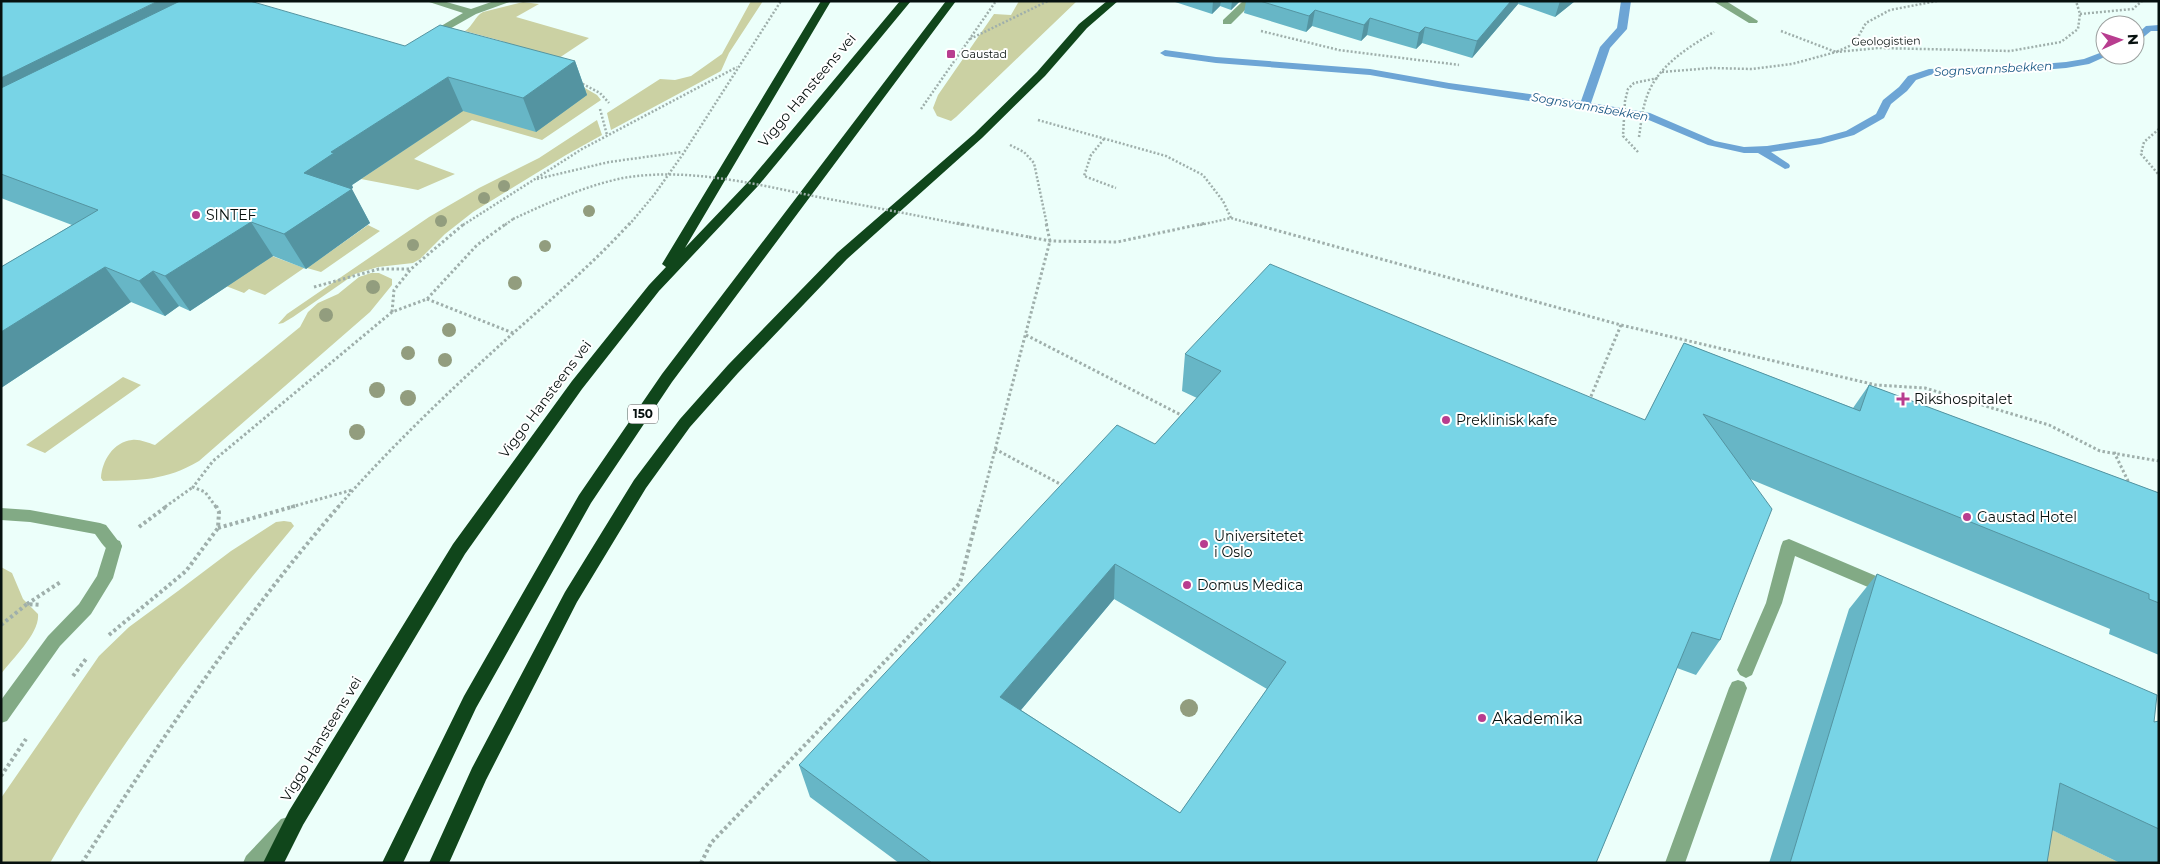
<svg xmlns="http://www.w3.org/2000/svg" width="2160" height="864" font-family="Montserrat,sans-serif">
<style>
.green{fill:#cbd1a3}
.lines{fill:none;stroke-linecap:round;stroke-linejoin:round}
.stream{fill:#6da5d5;fill-rule:evenodd}
.path-far2{stroke:#9fafab;stroke-width:2.5;stroke-dasharray:2 2;stroke-linecap:butt}
.path-far1{stroke:#9fafab;stroke-width:3;stroke-dasharray:2.5 2.5;stroke-linecap:butt}
.path{stroke:#9fafab;stroke-width:4;stroke-dasharray:3 3;stroke-linecap:butt}
.lane{fill:#82aa85;fill-rule:evenodd}
.street{fill:#82aa85;fill-rule:evenodd}
.highway{fill:#10461b;fill-rule:evenodd}
.path-bridge-far1{stroke:#9fafab;stroke-width:2.5;stroke-dasharray:2 2;stroke-linecap:butt}
.path-bridge{stroke:#9fafab;stroke-width:3;stroke-dasharray:2.5 2.5;stroke-linecap:butt}
.tree{fill:#929d7e}
.wall{fill:#67b6c6;fill-rule:evenodd}
.shaded-wall{fill:#5494a1}
.building{fill:#78d4e6;stroke:#5494a1;fill-rule:evenodd}
.poi-dot{fill:#b83d8f;stroke:#fff;stroke-width:2}
.labels{text-anchor:middle;stroke-width:4;stroke-linejoin:round;paint-order:stroke}
.far-street-label{font-size:11px;fill:#07110f;stroke:#fff}
.far-poi-label{font-size:11px;fill:#07110f;stroke:#fff;text-anchor:start}
.far-water-label{font-size:12px;font-style:italic;fill:#165582;stroke:#fff}
.shield{fill:#fff;stroke:#515857;stroke-width:1}
.shield-label{font-size:12px;font-weight:bold;fill:#07110f}
.street-label{font-size:14px;fill:#07110f;stroke:#fff}
.poi-label{font-size:14px;fill:#07110f;stroke:#fff;text-anchor:start}
.near-poi-label{font-size:16px;fill:#07110f;stroke:#fff;text-anchor:start}
</style>
<rect width="100%" height="100%" fill="#ecfffa"/>
<path class="green" d="M751 1H763L729 53 721 71 611 130 607 113 660 79 675 80 691 76 722 54Z
M1019 1H1077L956 117 951 121 937 116 933 108 938 95 994 14 1011 15Z
M523 2 539 4 516 17 589 38 550 64 502 41 465 31C473 26 475 16 483 12Z
M578 84 597 95 601 100 542 140 472 120 414 159 455 174 418 190 361 179 428 134 421 114Z
M597 120 602 135 566 155 473 212 445 234 420 259 413 263 378 267 355 274 293 317 283 323 278 324 287 314 429 217 479 188 539 158Z
M368 225 380 231 324 270 321 272 307 268Z
M224 238 304 268 265 295 249 289 244 293 226 286Z
M371 273H379L392 279V285L370 312 199 461C165 481 141 480 103 481L101 478C102 461 113 442 132 440 140 439 148 443 155 445L300 327 308 312 318 303 338 294 359 277Z
M123 377 141 385 45 453 26 445Z
M284 521 291 522 294 526C205 633 119 742 50 863H1V798L99 656 129 627 178 591 231 551 276 522Z
M1 567 12 573 23 599 38 614C40 633 13 658 1 674Z
M2020 814 2120 863H2011Z"/>
<g class="lines">
<path class="stream" d="M1621 1H1631L1627 29 1610 48 1591 103 1650 113 1715 141 1744 147 1767 146 1820 138 1846 131 1876 114 1883 100 1899 87 1908 76 1929 69 2003 67 2066 62 2084 59 2105 51V55H2109L2089 64 2066 68 2003 73 1933 74 1916 80 1907 91 1891 104 1884 118 1854 135 1821 144 1771 152 1789 164 1790 166 1789 168 1785 169 1758 153H1744L1708 145 1644 118 1449 89 1370 75 1216 63 1165 56 1160 53 1165 50 1216 57 1370 69 1449 83 1581 101 1600 47 1617 28Z
M2159 25V31H2151L2135 44V36L2146 26Z"/>
<path class="path-far2" d="M2080 14 2133 9 2142 1
M1261 31 1339 50 1459 65
M1781 31 1836 52 1854 44 1866 23 1890 10 1937 1
M970 39 1048 1
M1662 72 1711 68 1752 69 1792 64 1836 52 1879 48 2010 51 2061 42 2078 29 2080 14 2076 1
M579 82 600 93 609 103
M600 109 607 135
M921 109 996 1
M1038 120 1166 156 1203 175 1223 201 1231 218
M2159 129 2144 142 2141 154 2159 175
M1639 137C1641 124 1642 111 1646 99 1656 67 1687 48 1714 32
M1104 139 1091 155 1084 176 1116 188
M1010 145 1024 152 1034 163 1047 225
M1638 152 1623 136 1625 101 1628 89 1634 83 1658 78
M537 179 609 162 682 152
M463 225 582 149 737 67
M505 225 513 219
M629 225 654 195 683 154 781 1
M1200 225 1231 218 1255 225"/>
<path class="path-far1" d="M1250 223 1621 325 1876 385 1925 388 2049 425 2100 451 2159 461
M1029 237 1050 241 1117 242 1206 223
M314 287 379 269H411
M427 299 513 333
M392 312 394 290 411 269 465 223
M1026 335 1183 416
M1589 401 1621 325
M995 449 1062 485
M2114 452 2130 485
M165 507 193 487
M216 507 205 492 193 487 213 461 392 312 427 299 477 245 507 223
M291 507 352 490
M338 507C388 450 443 397 499 346 543 306 590 267 630 223
M980 507 1050 241 1046 223"/>
<path class="path" d="M139 527 167 506
M218 528 295 506
M27 604 62 581
M1 625 27 604 41 605
M109 635 186 571 218 528 219 512 216 506
M73 676 86 659
M1 776 26 739
M82 863C161 739 243 617 339 506
M701 863 711 843 960 583 980 506"/>
<path class="lane" d="M426 1H443L471 9 494 1H512L476 14 430 40 426 39 425 37 426 35 463 13Z
M114 539 120 541 122 546 113 578 91 614 60 646 7 721 1 723V700L48 636 79 604 97 576 108 541Z
M1789 539 1895 584 1897 589 1895 594 1889 596 1795 556 1782 603 1752 675 1746 678 1740 675 1737 670 1766 603 1781 546 1783 541Z
M1738 680 1744 682 1747 688 1685 863H1665L1729 688 1732 682Z
M288 817 295 819 298 826 295 833 267 863H243L246 856 281 819Z"/>
<path class="street" d="M1243 1H1254L1231 24H1223V20Z
M1713 1H1726L1758 21 1757 23H1749Z
M1 508 30 510 100 523 106 525 122 546 120 551C107 555 102 543 95 534L30 522 1 520Z"/>
<path class="highway" d="M821 1H831L685 248 750 180 900 1H911L758 186 659 291 582 389 465 554 303 825 284 863H263L289 811 453 544 572 381 649 285 666 267 662 264Z
M946 1H956L672 382 591 503 476 708 403 863H382L464 696 579 495 662 374Z
M1107 1H1118L1087 28 1045 76 982 138 847 259 738 373 690 427 646 488 577 602 486 780 449 863H429L472 768 565 592 634 480 680 419 728 365 837 253 974 134 1037 72 1079 24Z"/>
<path class="path-bridge-far1" d="M513 219C548 203 584 186 623 178 687 167 756 184 818 197 867 206 915 215 964 225"/>
<path class="path-bridge" d="M957 223 1029 237"/>
</g>
<g class="tree">
<circle cx="504" cy="186" r="6"/>
<circle cx="484" cy="198" r="6"/>
<circle cx="589" cy="211" r="6"/>
<circle cx="441" cy="221" r="6"/>
<circle cx="413" cy="245" r="6"/>
<circle cx="545" cy="246" r="6"/>
<circle cx="515" cy="283" r="7"/>
<circle cx="373" cy="287" r="7"/>
<circle cx="326" cy="315" r="7"/>
<circle cx="449" cy="330" r="7"/>
<circle cx="408" cy="353" r="7"/>
<circle cx="445" cy="360" r="7"/>
<circle cx="377" cy="390" r="8"/>
<circle cx="408" cy="398" r="8"/>
<circle cx="357" cy="432" r="8"/>
<circle cx="1189" cy="708" r="9"/>
</g>
<path class="wall" d="M1 1 405 46 575 61 587 95 536 132 463 111 352 185 353 188H351L370 223 306 269 273 256 190 311 179 306 165 316 131 302 1 388V267L72 225 1 198Z
M1172 1H1240L1231 10 1220 6 1212 14Z
M1246 1H1575L1555 17 1518 4 1472 58 1422 43 1416 49 1367 35 1361 41 1312 26 1306 32 1244 13Z
M1684 343 1853 408 1869 385 2159 493V655L2109 634 2110 629 1750 479 1720 640 1696 675 1677 668 1596 863H899L810 797 799 765 1155 444 1197 398 1182 391 1185 354 1645 420ZM1114 599 1267 689 1180 813 1021 710Z
M1877 574 2154 722 2159 721V863H2120L2052 830 2047 863H1769L1849 609Z"/>
<path class="shaded-wall" d="M158 1H221L1 124V78Z
M1213 1H1221L1220 6 1212 14Z
M1232 1H1240L1231 10Z
M1511 1H1518V4L1472 58 1477 41Z
M1560 1H1575L1555 17Z
M1315 10 1312 26 1306 32 1309 16Z
M1370 18 1367 35 1361 41 1364 25Z
M1425 27 1422 43 1416 49 1419 33Z
M575 61 587 95 536 132 523 98Z
M448 77 463 111 352 185 353 188 326 206 352 189 370 223 306 269 284 234 304 173 331 152Z
M251 222 273 256 190 311 165 276Z
M105 267 131 302 1 388V332Z
M153 271 179 306 165 316 139 281Z
M1115 564 1114 599 1004 730 1000 697Z"/>
<path class="building" d="M1 1H158L1 78Z
M180 1H250L405 46 440 25 575 61 523 98 448 77 331 152 334 153 304 173 352 189 284 234 251 222 165 276 153 271 139 281 105 267 1 332V267L98 210 1 174V88Z
M1260 1H1511L1477 41 1425 27 1419 33 1370 18 1364 25 1315 10 1309 16Z
M1270 264 1645 420 1684 343 1860 411 1869 385 2159 493V603L2149 599V594L1703 414 1772 509 1720 640 1692 632 1596 863H932L799 765 1117 425 1155 444 1221 371 1185 354ZM1115 564 1286 662 1180 813 1000 697Z
M1877 574 2157 695 2154 722 2159 721V829L2060 783 2047 863H1790Z"/>
<g class="poi-dot">
<rect x="946" y="49" width="10" height="10" rx="2.5"/>
<circle cx="196" cy="215" r="5"/>
<path d="M1900.5 391.5h5v5h5v5h-5v5h-5v-5h-5v-5h5z"/>
<circle cx="1446" cy="420" r="5"/>
<circle cx="1967" cy="517" r="5"/>
<circle cx="1204" cy="544" r="5"/>
<circle cx="1187" cy="585" r="5"/>
<circle cx="1482" cy="718" r="5"/>
</g>
<g class="labels">
<g class="far-street-label">
<text transform="translate(1886 41) rotate(-1)" y="4">Geologistien</text>
</g>
<g class="far-poi-label">
<text x="961" y="58">Gaustad</text>
</g>
<g class="far-water-label">
<text transform="translate(1993 69) rotate(-3)" y="4">Sognsvannsbekken</text>
<text transform="translate(1590 107) rotate(10)" y="4">Sognsvannsbekken</text>
</g>
<rect class="shield" x="628" y="404.5" width="30" height="19" rx="4"/>
<g class="shield-label">
<text x="643" y="418">150</text>
</g>
<g class="street-label">
<text transform="translate(807 90) rotate(-50)" y="5">Viggo Hansteens vei</text>
<text transform="translate(545 399) rotate(-53)" y="5">Viggo Hansteens vei</text>
<text transform="translate(321 739) rotate(-59)" y="5">Viggo Hansteens vei</text>
</g>
<g class="poi-label">
<text x="206" y="220">SINTEF</text>
<text x="1914" y="404">Rikshospitalet</text>
<text x="1456" y="425">Preklinisk kafe</text>
<text x="1977" y="522">Gaustad Hotel</text>
<text x="1214" y="541">Universitetet<tspan x="1214" dy="16">i Oslo</tspan></text>
<text x="1197" y="590">Domus Medica</text>
</g>
<g class="near-poi-label">
<text x="1492" y="724">Akademika</text>
</g>
</g>
<rect width="2160" height="864" fill="none" stroke="#07110f" stroke-width="5"/>
<g transform="translate(2120 40) rotate(87)"><circle r="24" fill="#ffffff" stroke="#9ca09f"/>
<path d="M0-4L9 19L0 12L-9 19Z" fill="#b83d8f"/>
<text y="-8" font-size="14" font-weight="bold" text-anchor="middle" fill="#07110f">N</text>
</g>
</svg>
